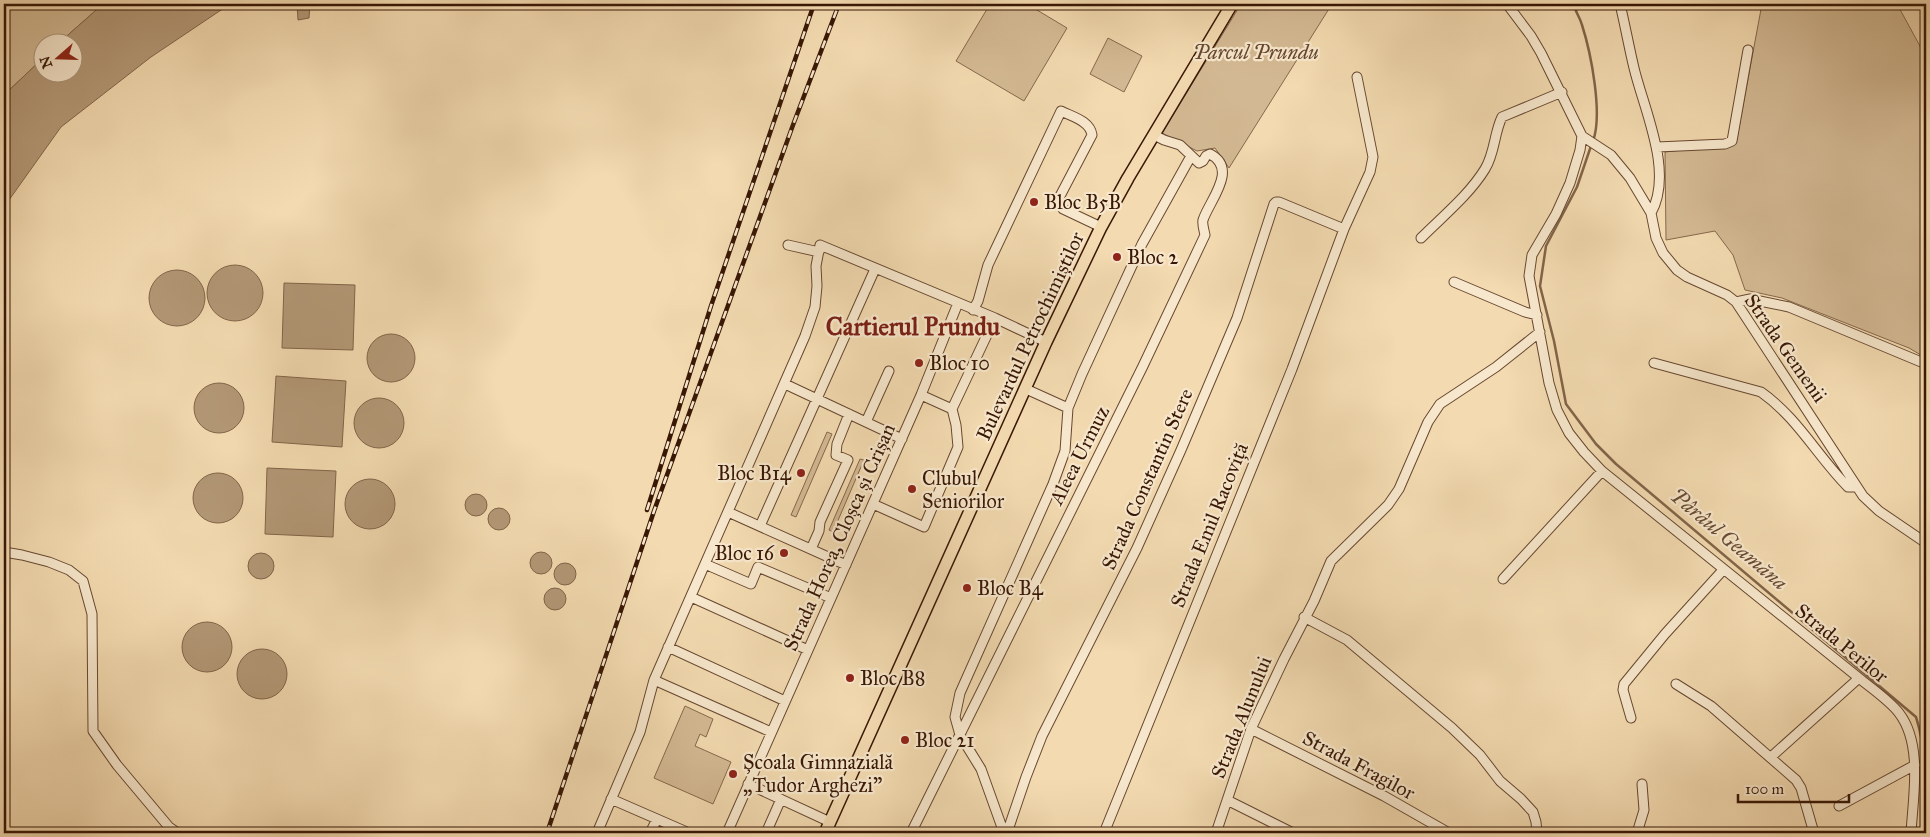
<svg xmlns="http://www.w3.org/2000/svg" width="1930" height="837" font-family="'IM FELL Great Primer',serif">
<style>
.green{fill:#d3b993;stroke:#86684c}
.water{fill:#b39876;stroke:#826449}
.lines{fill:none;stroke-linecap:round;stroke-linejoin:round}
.stream{stroke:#826449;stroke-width:2.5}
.minor-casing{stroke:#674830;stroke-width:11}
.major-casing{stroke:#381705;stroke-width:14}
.minor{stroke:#f7e7cc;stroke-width:9}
.major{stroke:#f3dab0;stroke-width:11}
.rail-casing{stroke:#381705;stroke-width:4.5}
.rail{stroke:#f7e7cc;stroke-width:2.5;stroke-dasharray:8;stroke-linecap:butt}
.poi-dot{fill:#8f2418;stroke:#f7e7cc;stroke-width:2}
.labels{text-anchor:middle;stroke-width:4.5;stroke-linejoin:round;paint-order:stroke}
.park-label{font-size:20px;font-style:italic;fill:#664830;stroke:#f7e7cc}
.poi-label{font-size:20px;fill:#381705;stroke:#f7e7cc;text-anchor:start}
.street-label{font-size:20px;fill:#381705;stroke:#f7e7cc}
.water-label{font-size:21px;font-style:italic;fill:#694b32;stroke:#f7e7cc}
.district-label{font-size:25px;font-weight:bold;fill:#7a1f14;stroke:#f7e7cc}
</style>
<rect width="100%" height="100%" fill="#f3dab0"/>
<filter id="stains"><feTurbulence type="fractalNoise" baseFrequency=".004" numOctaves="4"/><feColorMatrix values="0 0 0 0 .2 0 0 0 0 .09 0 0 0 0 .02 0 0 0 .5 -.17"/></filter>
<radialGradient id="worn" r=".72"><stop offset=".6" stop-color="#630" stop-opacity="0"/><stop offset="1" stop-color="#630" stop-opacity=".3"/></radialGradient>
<path class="green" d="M4 4H103L60 42H42V59L4 95Z
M990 4H1027L1067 28 1024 101 956 61Z
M1241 4H1332L1229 168 1215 148 1197 151 1162 133Z
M1762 4H1897L1926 57V358L1909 348 1782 298 1745 290 1733 255 1715 231 1666 240 1665 152 1736 143Z
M1108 38 1142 56 1124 92 1090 74Z
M827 432 832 434 796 517 791 515Z
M860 459 864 460 833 532 829 530Z
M685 706 713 719 706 737 700 734 695 746 731 762 713 804 654 778Z"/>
<path class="water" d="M103 4H230L151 57 61 127 4 207V95L42 59V72H72V42H60Z
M297 4H310L309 18 298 20Z
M207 293a28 28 0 1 1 56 0a28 28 0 1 1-56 0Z
M149 298a28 28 0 1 1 56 0a28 28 0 1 1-56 0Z
M284 283 355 285 353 350 282 348Z
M367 358a24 24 0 1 1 48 0a24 24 0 1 1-48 0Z
M276 376 346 381 342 447 272 442Z
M194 408a25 25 0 1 1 50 0a25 25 0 1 1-50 0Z
M354 423a25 25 0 1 1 50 0a25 25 0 1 1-50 0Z
M267 468 336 471 333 537 265 534Z
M193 498a25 25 0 1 1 50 0a25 25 0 1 1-50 0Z
M345 504a25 25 0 1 1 50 0a25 25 0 1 1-50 0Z
M465 505a11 11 0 1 1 22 0a11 11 0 1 1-22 0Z
M488 519a11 11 0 1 1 22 0a11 11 0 1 1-22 0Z
M530 563a11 11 0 1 1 22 0a11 11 0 1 1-22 0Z
M248 566a13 13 0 1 1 26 0a13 13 0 1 1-26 0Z
M554 574a11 11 0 1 1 22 0a11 11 0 1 1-22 0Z
M544 599a11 11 0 1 1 22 0a11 11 0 1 1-22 0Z
M182 647a25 25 0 1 1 50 0a25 25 0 1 1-50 0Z
M237 674a25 25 0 1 1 50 0a25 25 0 1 1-50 0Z"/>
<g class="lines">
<path class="stream" d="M1574 4C1575 12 1580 17 1582 25 1591 53 1603 114 1593 141
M1591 146 1577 187 1546 246 1540 286 1554 341 1566 404 1596 444 1616 464 1916 717C1928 754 1925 795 1925 833"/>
<defs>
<path id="minor" d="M1507 4 1531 36 1541 53 1582 136 1611 155 1630 178 1651 213 1656 238 1663 253 1677 270 1687 277 1727 295 1736 302 1863 496 1879 511 1926 543
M1620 4C1625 25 1629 47 1634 68 1644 110 1674 172 1651 213
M1582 136 1580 150 1570 183 1556 214 1532 255 1529 276 1549 383 1557 410 1569 433 1584 452 1602 471 1859 678C1871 688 1890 701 1899 713 1923 744 1913 797 1911 833
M1657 147 1725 144 1732 141 1748 50
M1421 238C1443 216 1469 195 1485 169 1495 153 1494 133 1502 117L1562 92
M788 245 819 252
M1454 282 1525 312 1537 315
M1736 302 1750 299 1789 307 1926 364
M973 310 978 301 988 265 1061 111C1073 117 1090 121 1092 135L1059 198V204L1063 209 1101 227
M1654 363 1761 392C1797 417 1818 457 1848 487H1857
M785 384 902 439
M921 395 952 409
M1068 408 1082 374 1142 244 1191 156
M866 422 889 371
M873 504 924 527 958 447 956 425 952 409 995 318
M728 512 846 565
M760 526 875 269
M811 549 819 531 820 522 848 460 836 455 837 444 849 414
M4 552 22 555 49 562 69 570 83 581 92 614 93 731 117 765 169 827 178 833
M705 564 751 584 758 567 831 598
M1503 579 1602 471
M691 597 808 650
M1304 617 1347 640 1452 728 1480 755 1500 781 1521 799 1533 812 1536 822 1537 833
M668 647 785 701
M654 680 771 732
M1676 684 1711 706 1796 780 1801 788 1814 833
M1631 718 1623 690 1624 684 1665 634 1723 570
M1251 729 1384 796 1449 833
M1771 757 1859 678
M748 784 830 822
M611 799 689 833
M1227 800 1293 833
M1839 806 1915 765
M597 833 640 732 654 680 805 336 815 307 817 286 816 266 820 245 995 318 1046 342
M650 833 657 819
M727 833 921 395 958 303
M766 833 781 799
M911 833 1143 366 1205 235C1204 230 1202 224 1203 220 1209 201 1239 169 1210 154L1206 156 1203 161 1199 163 1180 145 1164 140 1154 135
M1004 833 981 769 960 735 955 717 960 693 1053 484 1065 451 1068 408 1026 389
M1007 833 1026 777 1042 736 1137 548 1181 450 1237 318 1274 204 1276 202H1279L1344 229
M1104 833 1292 369 1344 229 1370 172 1373 157 1357 77
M1216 833 1251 729 1284 659 1314 601 1331 561 1388 505 1399 489 1428 422 1440 404 1496 367 1540 332
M1637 833 1644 810 1642 784"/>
<path id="major" d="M825 833 1046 342 1101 227 1128 178 1232 4"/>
</defs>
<use href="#minor" class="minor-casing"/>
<use href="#major" class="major-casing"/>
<use href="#minor" class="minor"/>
<use href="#major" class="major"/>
<defs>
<path id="rail" d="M647 510 711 306 814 4
M547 833 654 511 793 125 839 4"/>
</defs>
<use href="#rail" class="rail-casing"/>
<use href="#rail" class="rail"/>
</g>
<g class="poi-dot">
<circle cx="1034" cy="202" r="5"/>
<circle cx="1117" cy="257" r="5"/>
<circle cx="919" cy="363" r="5"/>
<circle cx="801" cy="473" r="5"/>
<circle cx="912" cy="489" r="5"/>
<circle cx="784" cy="553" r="5"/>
<circle cx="967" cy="588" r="5"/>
<circle cx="850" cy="678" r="5"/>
<circle cx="905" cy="740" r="5"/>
<circle cx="733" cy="774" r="5"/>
</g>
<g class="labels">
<g class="park-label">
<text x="1256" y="59">Parcul Prundu</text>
</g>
<g class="poi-label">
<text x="1044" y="209">Bloc B5B</text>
<text x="1127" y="264">Bloc 2</text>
<text x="929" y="370">Bloc 10</text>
<text x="791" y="480" text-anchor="end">Bloc B14</text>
<text x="922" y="485">Clubul<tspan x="922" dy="23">Seniorilor</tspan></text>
<text x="774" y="560" text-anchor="end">Bloc 16</text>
<text x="977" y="595">Bloc B4</text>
<text x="860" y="685">Bloc B8</text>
<text x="915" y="747">Bloc 21</text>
<text x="743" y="769">Școala Gimnazială<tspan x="743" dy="23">„Tudor Arghezi”</tspan></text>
</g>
<g class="street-label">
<text transform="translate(1030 336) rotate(-65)" y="7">Bulevardul Petrochimiștilor</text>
<text transform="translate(1786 348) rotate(55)" y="7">Strada Gemenii</text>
<text transform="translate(1079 455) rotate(-63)" y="7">Aleea Urmuz</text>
<text transform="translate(1147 479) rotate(-66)" y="7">Strada Constantin Stere</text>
<text transform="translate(1209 525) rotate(-68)" y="7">Strada Emil Racoviță</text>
<text transform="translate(839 537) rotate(-66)" y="7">Strada Horea, Cloșca și Crișan</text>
<text transform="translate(1842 643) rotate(39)" y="7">Strada Perilor</text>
<text transform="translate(1241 717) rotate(-68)" y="7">Strada Alunului</text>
<text transform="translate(1359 765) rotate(28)" y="7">Strada Fragilor</text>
</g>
<g class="water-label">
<text transform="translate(1729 539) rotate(40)" y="7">Pârâul Geamăna</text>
</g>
<g class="district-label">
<text x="913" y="335">Cartierul Prundu</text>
</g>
</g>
<rect width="1930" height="837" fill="none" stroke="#f3dab0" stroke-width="20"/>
<rect x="5" y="5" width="1920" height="827" fill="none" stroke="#381705" stroke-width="2.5"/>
<rect x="10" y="10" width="1910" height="817" fill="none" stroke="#381705"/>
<g transform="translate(58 58) rotate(250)"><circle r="24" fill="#f7e7cc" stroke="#ab947c"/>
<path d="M0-4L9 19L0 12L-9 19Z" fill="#8f2418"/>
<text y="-8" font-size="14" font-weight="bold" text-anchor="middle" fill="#381705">N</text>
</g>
<path d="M1738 794v8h111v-8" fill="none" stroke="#381705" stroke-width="2.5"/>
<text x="1745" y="794" font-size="15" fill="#381705" stroke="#f7e7cc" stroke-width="4" paint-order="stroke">100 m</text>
<rect width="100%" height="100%" filter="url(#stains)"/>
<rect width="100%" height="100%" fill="url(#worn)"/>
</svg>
